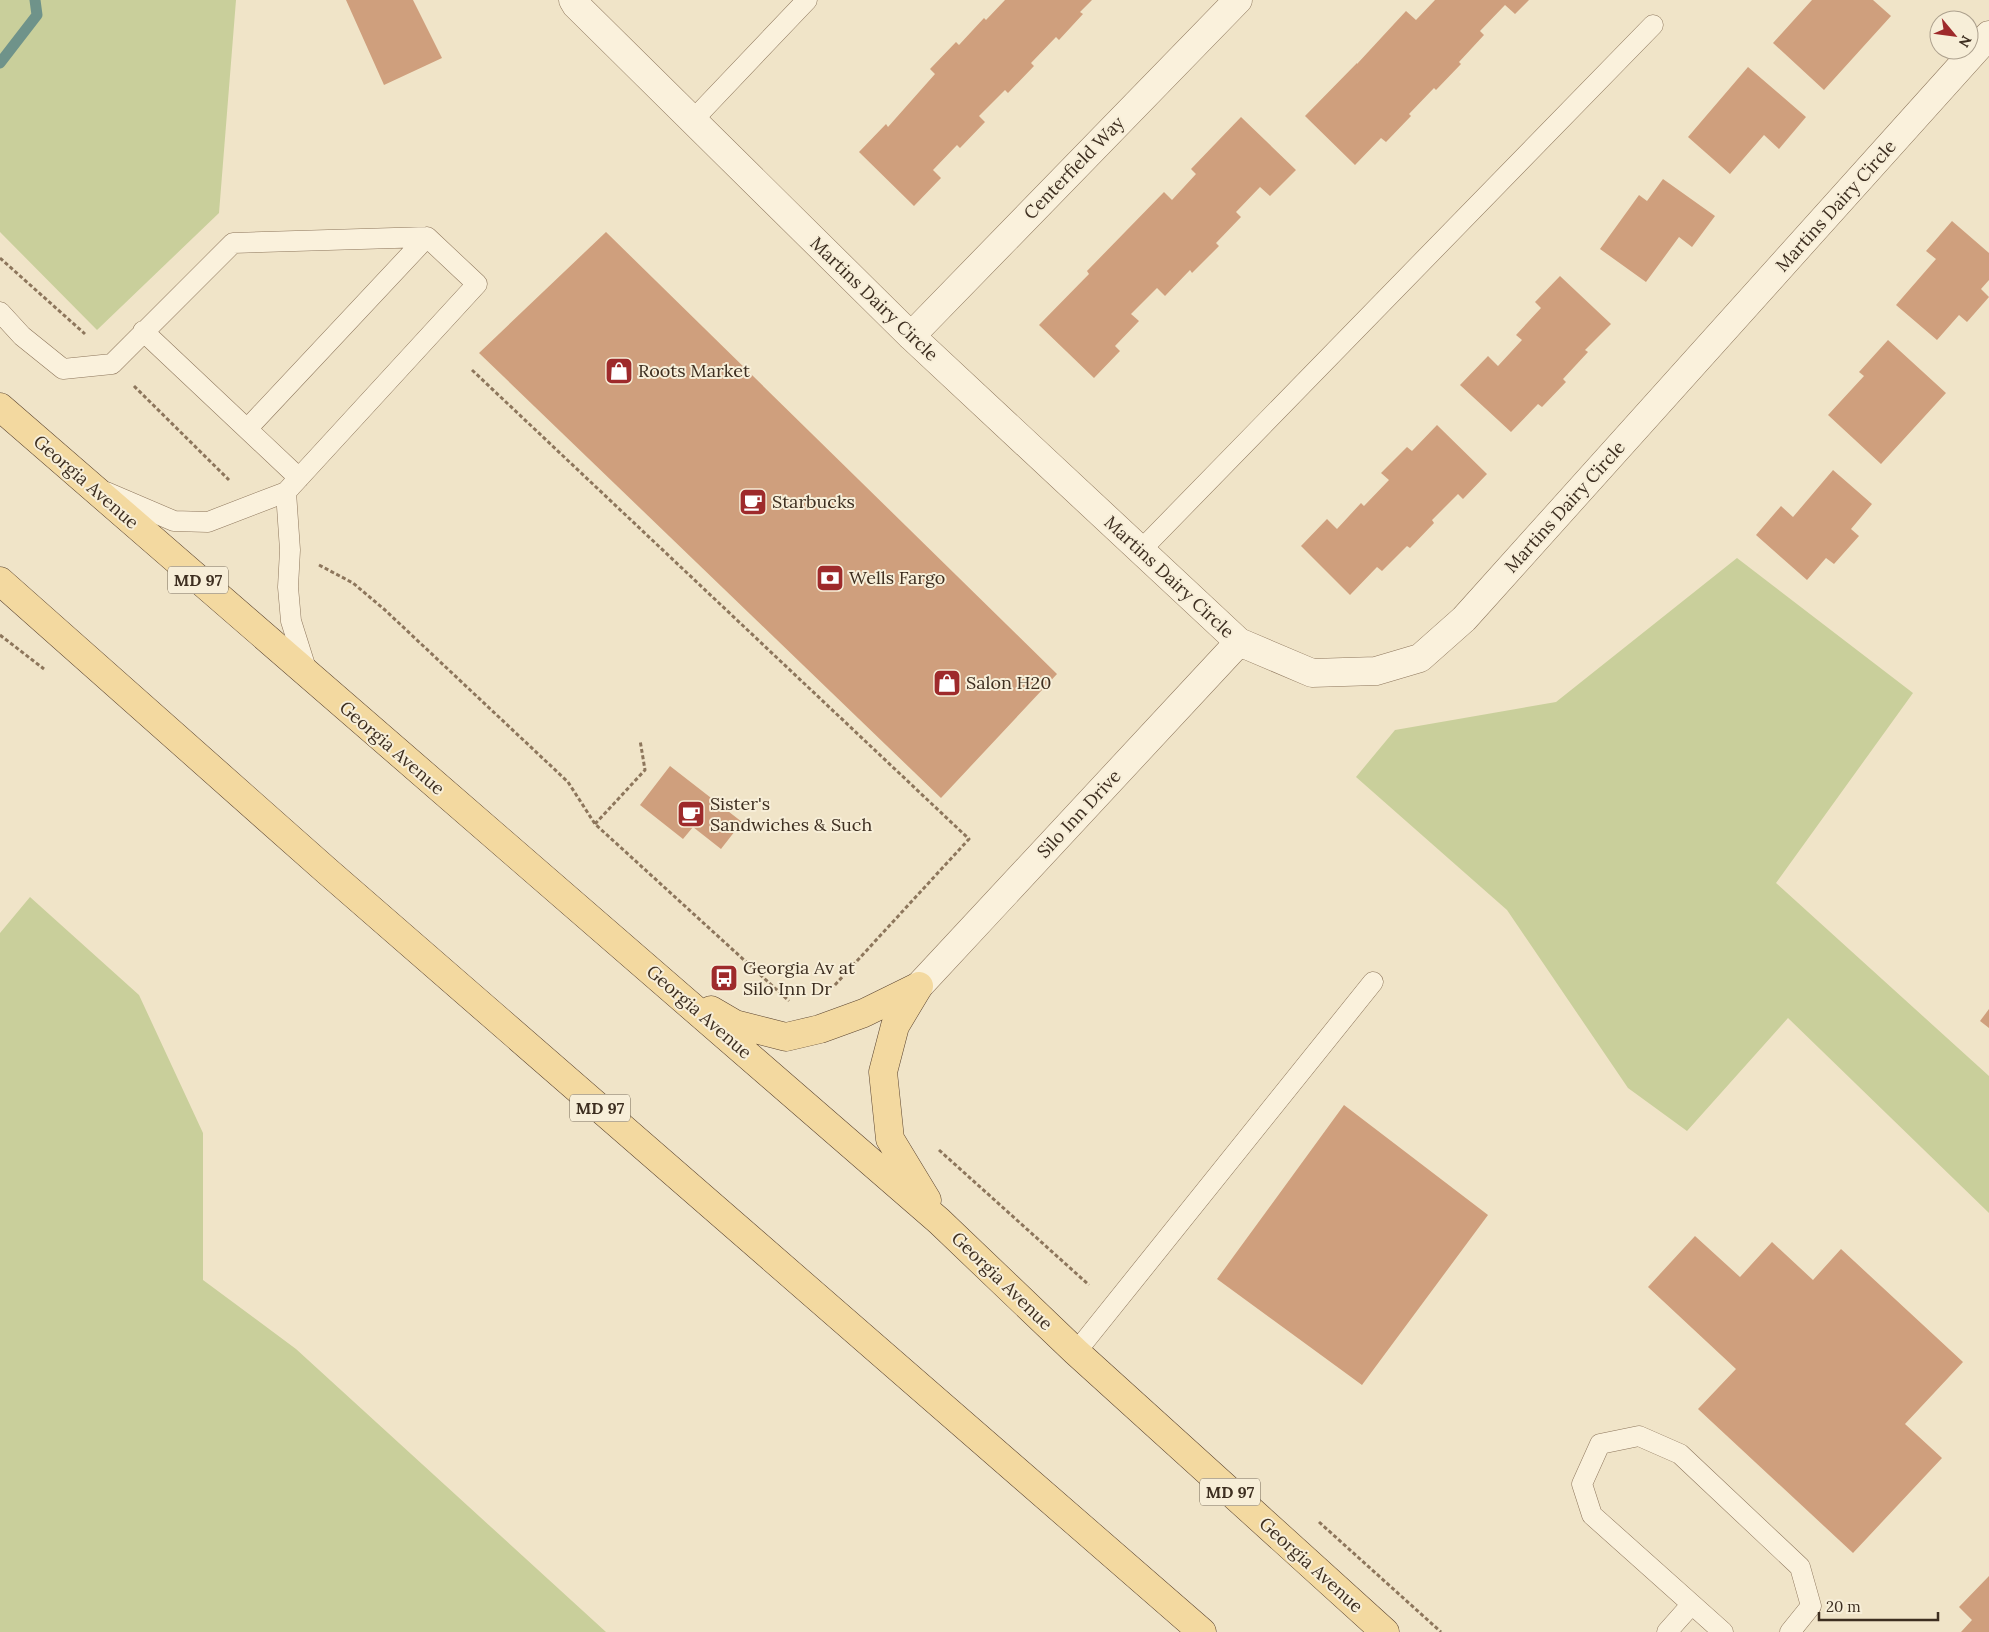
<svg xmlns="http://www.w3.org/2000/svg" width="1989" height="1632" font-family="Lora,serif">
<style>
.green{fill:#c9cf9b}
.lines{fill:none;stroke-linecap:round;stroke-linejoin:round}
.stream{stroke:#6f938a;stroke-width:11}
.building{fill:#cf9f7d}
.lane-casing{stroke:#8d765c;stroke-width:21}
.street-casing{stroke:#8d765c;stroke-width:29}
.primary-casing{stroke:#5b4430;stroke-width:29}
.path{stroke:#8d765c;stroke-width:3;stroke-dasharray:4 2.5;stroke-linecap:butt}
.lane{stroke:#faf1dc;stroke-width:20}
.street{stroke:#faf1dc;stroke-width:28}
.primary{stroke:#f3d9a0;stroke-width:28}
.labels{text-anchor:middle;stroke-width:4;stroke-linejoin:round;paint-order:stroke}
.shield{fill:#f7eed8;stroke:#756857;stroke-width:1}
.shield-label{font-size:16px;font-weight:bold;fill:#3d2e20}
.street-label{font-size:18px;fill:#3d2e20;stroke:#f7eed8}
.poi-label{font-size:18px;fill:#3d2e20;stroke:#f7eed8;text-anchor:start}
</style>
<rect width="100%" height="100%" fill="#f0e4c8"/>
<path class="green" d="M0 0H236L219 213 97 330 0 232Z
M1737 558 1913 693 1776 883 1989 1076V1213L1788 1018 1687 1131 1628 1088 1507 910 1356 777 1395 730 1556 702Z
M30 897 139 995 203 1133V1280L296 1349 606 1632H0V933Z"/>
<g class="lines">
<path class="stream" d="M0 63 37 15 35 0"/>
</g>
<path class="building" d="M346 0H413L442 58 384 85Z
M1005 0H1092L1080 12 1083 14 1059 40 1056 37 1031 63 1034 66 1008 93 1005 90 979 116 985 122 960 148 957 145 933 170 941 178 914 206 859 152 886 124 888 127 935 74 930 69 956 42 959 45 984 18 986 20Z
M1435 0H1529L1515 14 1505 5 1480 31 1484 35 1459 62 1461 64 1436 90 1434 88 1409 114 1411 116 1386 142 1381 138 1355 165 1305 116 1357 63V64L1406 11 1416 20Z
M1812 0H1873L1891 16 1824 90 1773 43Z
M1748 67 1806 117 1779 149 1764 135 1730 174 1688 137Z
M1241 117 1296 170 1270 196 1260 187 1236 212 1241 217 1216 243 1219 246 1192 273 1190 270 1165 296 1157 288 1131 314 1139 321 1115 346 1120 351 1094 378 1039 325 1089 274 1087 271 1164 192 1172 200 1196 174 1191 169Z
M1663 179 1715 216 1692 247 1679 237 1646 282 1600 249 1639 195 1647 201Z
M1952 221 1989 253V280L1981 289 1989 297 1967 322 1959 315 1937 340 1896 305 1936 259 1926 251Z
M606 232 1057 674 941 798 479 353Z
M1560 276 1611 324 1585 350 1588 352 1563 379 1566 382 1542 407 1538 404 1511 432 1460 385 1488 356 1498 366 1522 340 1516 335 1541 308 1535 302Z
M1888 340 1946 393 1881 464 1828 415 1864 376 1859 372Z
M1437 425 1487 474 1463 499 1458 494 1432 520 1434 523 1410 548 1407 546 1382 571 1377 567 1350 595 1301 546 1327 519 1337 529 1361 503 1364 506 1389 480 1381 473 1407 447 1412 451Z
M1833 470 1872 504 1851 529 1859 536 1834 564 1826 558 1807 580 1756 535 1781 506 1793 517Z
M670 766 742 822 721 849 693 827 683 839 640 805Z
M1989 1009V1028L1980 1021Z
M1344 1105 1488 1215 1362 1385 1217 1279Z
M1695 1236 1740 1277 1772 1242 1813 1280 1841 1249 1963 1362 1905 1424 1942 1458 1853 1553 1698 1409 1736 1369 1648 1287Z
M1989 1576V1632H1961L1972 1620 1959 1607Z"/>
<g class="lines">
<defs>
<path id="lane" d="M692 121 807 0
M0 312 22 336 63 369 112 364 233 243 427 237 477 284 286 492 208 522 174 521 106 492
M143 331 299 478
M248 428 427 237
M286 492 290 550 288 587 291 621 308 675
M1141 550 1653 25
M1076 1352 1373 982
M1667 1632 1691 1605
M1723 1632 1592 1515 1582 1484 1600 1444 1639 1436 1680 1454 1800 1567 1811 1606 1790 1632"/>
<path id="street" d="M573 0 576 5 911 336 1239 642 1312 673 1376 671 1420 658 1464 619 1989 35
M911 336 1238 0
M919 986 1239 642"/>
<path id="primary" d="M0 407 939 1221 1076 1352 1385 1632
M0 581 327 871 1202 1632
M919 986 895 1026 883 1072 890 1139 927 1200
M711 1010 735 1024 786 1037 820 1029 864 1013 919 986"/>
</defs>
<use href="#lane" class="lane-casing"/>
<use href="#street" class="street-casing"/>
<use href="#primary" class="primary-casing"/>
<path class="path" d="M0 258 85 334
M472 370 969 839 833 987
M134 386 229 480
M319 565 353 583 385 610 568 782 595 824 789 1001
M0 635 44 669
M595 824 645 770 640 740
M939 1150 1089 1285
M1319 1522 1441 1632"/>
<use href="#lane" class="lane"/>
<use href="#street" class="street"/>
<use href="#primary" class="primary"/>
</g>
<defs>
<symbol id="shop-square" viewBox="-11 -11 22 22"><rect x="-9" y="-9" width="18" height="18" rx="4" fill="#9e2a2b" stroke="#f7eed8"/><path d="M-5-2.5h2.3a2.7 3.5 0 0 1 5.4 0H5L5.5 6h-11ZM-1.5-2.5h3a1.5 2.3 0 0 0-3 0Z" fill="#fff"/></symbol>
<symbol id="cafe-square" viewBox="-11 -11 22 22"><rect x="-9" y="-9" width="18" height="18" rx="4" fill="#9e2a2b" stroke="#f7eed8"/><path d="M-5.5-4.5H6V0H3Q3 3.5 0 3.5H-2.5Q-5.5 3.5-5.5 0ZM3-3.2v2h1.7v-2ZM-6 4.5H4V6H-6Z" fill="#fff"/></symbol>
<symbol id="bank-square" viewBox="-11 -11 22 22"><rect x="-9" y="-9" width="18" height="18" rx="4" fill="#9e2a2b" stroke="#f7eed8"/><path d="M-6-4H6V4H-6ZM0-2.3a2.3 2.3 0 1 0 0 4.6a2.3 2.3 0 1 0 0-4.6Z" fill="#fff"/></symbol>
<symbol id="bus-square" viewBox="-11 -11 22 22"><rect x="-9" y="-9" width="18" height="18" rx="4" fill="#9e2a2b" stroke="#f7eed8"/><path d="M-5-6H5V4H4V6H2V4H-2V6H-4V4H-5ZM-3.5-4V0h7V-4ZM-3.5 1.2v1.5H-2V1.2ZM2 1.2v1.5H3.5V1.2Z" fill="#fff"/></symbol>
</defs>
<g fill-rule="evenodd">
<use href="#shop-square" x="603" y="355" width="32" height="32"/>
<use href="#cafe-square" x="737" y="486" width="32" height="32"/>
<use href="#bank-square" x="814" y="562" width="32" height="32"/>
<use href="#shop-square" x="931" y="667" width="32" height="32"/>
<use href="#cafe-square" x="675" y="798" width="32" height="32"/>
<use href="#bus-square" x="708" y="962" width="32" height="32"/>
</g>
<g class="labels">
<g class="shield">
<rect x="168" y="566.5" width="60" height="27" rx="4"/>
<rect x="570" y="1094.5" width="60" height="27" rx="4"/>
<rect x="1200" y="1478.5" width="60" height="27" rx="4"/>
</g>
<g class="shield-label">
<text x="198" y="586">MD 97</text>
<text x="600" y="1114">MD 97</text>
<text x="1230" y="1498">MD 97</text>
</g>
<g class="street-label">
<text transform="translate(1074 168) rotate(-46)" y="6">Centerfield Way</text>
<text transform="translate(1836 206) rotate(-48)" y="6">Martins Dairy Circle</text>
<text transform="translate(874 299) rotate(44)" y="6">Martins Dairy Circle</text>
<text transform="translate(86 482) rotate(41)" y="6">Georgia Avenue</text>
<text transform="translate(1565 507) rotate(-48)" y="6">Martins Dairy Circle</text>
<text transform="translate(1169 577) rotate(43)" y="6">Martins Dairy Circle</text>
<text transform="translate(392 748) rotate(41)" y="6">Georgia Avenue</text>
<text transform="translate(1079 814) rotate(-47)" y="6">Silo Inn Drive</text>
<text transform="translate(699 1012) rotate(41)" y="6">Georgia Avenue</text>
<text transform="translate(1002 1281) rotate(44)" y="6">Georgia Avenue</text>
<text transform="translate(1311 1565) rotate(42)" y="6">Georgia Avenue</text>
</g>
<g class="poi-label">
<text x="638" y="377">Roots Market</text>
<text x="772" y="508">Starbucks</text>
<text x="849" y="584">Wells Fargo</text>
<text x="966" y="689">Salon H20</text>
<text x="710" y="810">Sister's<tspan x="710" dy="21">Sandwiches &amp; Such</tspan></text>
<text x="743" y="974">Georgia Av at<tspan x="743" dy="21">Silo Inn Dr</tspan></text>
</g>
</g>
<g transform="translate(1954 35) rotate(119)"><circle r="24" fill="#f7eed8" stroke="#ada18e"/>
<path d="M0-4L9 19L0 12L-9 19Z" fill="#9e2a2b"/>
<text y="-8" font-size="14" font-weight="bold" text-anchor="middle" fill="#3d2e20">N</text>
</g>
<path d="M1819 1612v8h119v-8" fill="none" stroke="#3d2e20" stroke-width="2.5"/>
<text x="1826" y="1612" font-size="15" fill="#3d2e20" stroke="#f7eed8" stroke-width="4" paint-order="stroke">20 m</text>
</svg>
